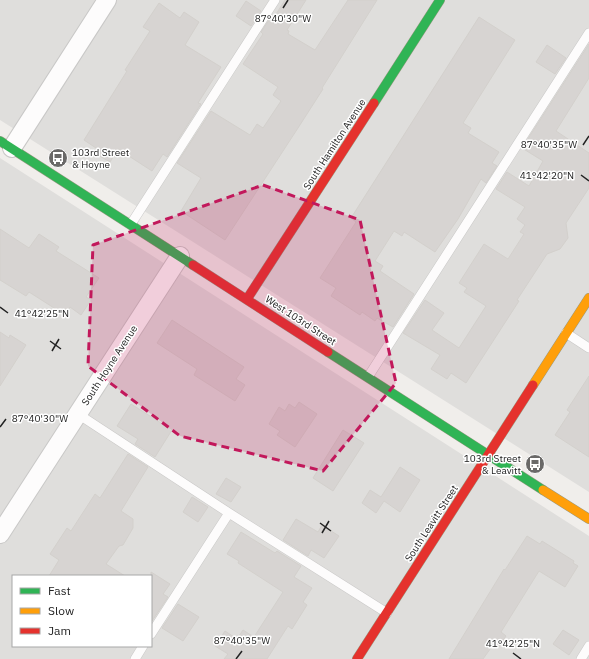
<svg xmlns="http://www.w3.org/2000/svg" width="589" height="659" font-family="'IBM Plex Sans',sans-serif">
<style>
.residential{fill:#dfdedc;fill-rule:evenodd}
.building{fill:#d7d4d2;stroke:#d3d0cc}
.lines{fill:none;stroke-linecap:round;stroke-linejoin:round}
.lane-casing{stroke:#c9c8c7;stroke-width:10}
.street-casing{stroke:#c9c8c7;stroke-width:20}
.fast-casing{stroke:#999a82;stroke-width:10}
.slow-casing{stroke:#999a82;stroke-width:10}
.jam-casing{stroke:#999a82;stroke-width:10}
.lane{stroke:#fdfcfc;stroke-width:9}
.street{stroke:#fdfcfc;stroke-width:18}
.fast{stroke:#30b455;stroke-width:9}
.slow{stroke:#ff9f0a;stroke-width:9}
.jam{stroke:#e5322d;stroke-width:9}
.marked{fill:#c2185b;fill-opacity:0.2;stroke:#c2185b;stroke-width:3;stroke-dasharray:8 5;stroke-linejoin:round}
.ticks{fill:none;stroke:#222;stroke-width:1.5}
.labels{text-anchor:middle;stroke-width:3;stroke-linejoin:round;paint-order:stroke}
.street-label{font-size:10px;fill:#222;stroke:#fff}
.poi-label{font-size:10px;fill:#222;stroke:#fff;text-anchor:start}
.ticks-label{font-size:10px;text-anchor:middle;fill:#222;stroke:#fff;stroke-width:3;stroke-linejoin:round;paint-order:stroke}
</style>
<rect width="100%" height="100%" fill="#f0eeeb"/>
<path class="residential" d="M0 0H589V492L0 120Z
M0 158 589 536V659H0ZM13 576H151V646H13Z"/>
<path class="building" d="M285 0H306L287 30 289 31 288 34 315 50 348 0H377L322 88 323 89 298 128 225 240 181 211 201 178 177 163 211 111 250 135 257 124 263 128 281 101 273 95 278 87 243 64 263 34 261 32 271 17 273 19Z
M246 1 261 11 251 26 236 16Z
M159 3 180 18 184 12 199 22 185 45 221 67 198 103 201 104 167 157 163 154 152 171 118 149 110 162 96 154 99 150 84 140 127 71 125 70 150 31 143 27Z
M479 17 515 40 463 123 471 128 468 133 499 152 492 163 497 166 486 183 481 179 458 219 435 252 404 232 402 236 394 231 375 261 383 266 380 271 414 294 393 327 377 318 375 321 362 312 360 315 331 296 336 288 320 278 356 222 351 218Z
M589 44V78L556 131 589 153V188L566 223 568 238 560 249 547 254 517 300 519 301 466 383 451 373 447 379 431 369 440 355 403 333 425 300 444 313 432 330 459 348 486 306 464 292 467 288 459 283 484 244 508 259 524 234 520 232 525 225 517 219 525 207 496 189 507 172 529 186 543 161 522 148Z
M547 45 566 58 555 74 536 62Z
M0 229 29 248 39 234 59 247 56 251 99 278 86 297 91 300 81 315 70 307 65 315 29 292 26 296 0 280Z
M172 320 244 367 236 379 245 385 235 401 194 375 197 369 157 343Z
M0 332 9 338 10 335 26 345 0 386Z
M589 376V457L555 435 570 412 567 410Z
M299 402 317 414 295 447 277 435 280 431 269 424 279 407 285 411 289 404 295 408Z
M131 404 172 430 155 457 135 444 138 439 117 426Z
M343 430 364 443 333 491 313 478Z
M128 454 148 467 121 511 133 519V528L123 545 119 546 106 564 125 576H49L59 560 50 554 67 528 71 531 95 494 100 498Z
M400 467 420 480 400 512 384 501 376 513 362 503 370 490 381 497Z
M226 478 241 487 231 502 216 494Z
M192 497 208 507 198 522 183 512Z
M296 519 318 532 322 525 339 536 324 558 311 550 308 556 283 540Z
M241 532 275 553 277 551 301 566 294 577 312 588 303 602 307 605 292 629 288 626 267 659H224L228 654 215 646 225 631 237 639 243 630 254 637 283 592 238 563 239 561 227 554Z
M527 536 540 544 542 541 574 561 573 563 578 566 565 587 539 571 501 632 506 636 498 648 493 645 483 659H449L504 569 505 570Z
M151 572 170 584 163 594 168 597 152 621Z
M178 604 199 617 183 641 162 628Z
M563 630 579 640 569 655 553 644Z"/>
<g class="lines">
<defs>
<path id="lane" d="M131 224 275 0
M566 333 589 348
M368 377 589 33
M78 414 229 513 387 613
M151 634 229 513
M135 659 143 646
M581 659 589 646"/>
<path id="street" d="M12 148 107 0
M0 534 180 256"/>
<path id="fast" d="M374 103 440 0
M0 141 193 265
M328 352 543 490"/>
<path id="slow" d="M533 385 589 298
M543 490 589 519"/>
<path id="jam" d="M193 265 328 352
M247 299 374 103
M357 659 533 385"/>
</defs>
<use href="#lane" class="lane-casing"/>
<use href="#street" class="street-casing"/>
<use href="#fast" class="fast-casing"/>
<use href="#slow" class="slow-casing"/>
<use href="#jam" class="jam-casing"/>
<use href="#lane" class="lane"/>
<use href="#street" class="street"/>
<use href="#fast" class="fast"/>
<use href="#slow" class="slow"/>
<use href="#jam" class="jam"/>
</g>
<path class="marked" d="M263 185 360 220 396 383 323 471 180 436 88 366 93 245Z"/>
<path class="ticks" d="M283 8 288 0M583 145 589 136M581 175 589 181M0 307 8 313M50 341 61 349M52 351 59 339M0 427 6 419M320 523 331 531M322 533 329 521M513 653 521 659M236 659 242 651"/>
<defs>
<symbol id="bus-disc" viewBox="-11 -11 22 22"><circle r="9.5" fill="#6a6968" stroke="#fff"/><path d="M-5-6H5V4H4V6H2V4H-2V6H-4V4H-5ZM-3.5-4V0h7V-4ZM-3.5 1.2v1.5H-2V1.2ZM2 1.2v1.5H3.5V1.2Z" fill="#fff"/></symbol>
</defs>
<g fill-rule="evenodd">
<use href="#bus-disc" x="47" y="147" width="22" height="22"/>
<use href="#bus-disc" x="524" y="453" width="22" height="22"/>
</g>
<g class="labels">
<g class="street-label">
<text transform="translate(334 144) rotate(-57)" y="4">South Hamilton Avenue</text>
<text transform="translate(301 320) rotate(33)" y="4">West 103rd Street</text>
<text transform="translate(109 365) rotate(-57)" y="4">South Hoyne Avenue</text>
<text transform="translate(431 523) rotate(-57)" y="4">South Leavitt Street</text>
</g>
<g class="poi-label">
<text x="72" y="156">103rd Street<tspan x="72" dy="12">&amp; Hoyne</tspan></text>
<text x="521" y="462" text-anchor="end">103rd Street<tspan x="521" dy="12">&amp; Leavitt</tspan></text>
</g>
</g>
<g class="ticks-label">
<text x="283" y="22">87°40'30"W</text>
<text x="549" y="148">87°40'35"W</text>
<text x="547" y="179">41°42'20"N</text>
<text x="42" y="317">41°42'25"N</text>
<text x="40" y="422">87°40'30"W</text>
<text x="242" y="644">87°40'35"W</text>
<text x="513" y="647">41°42'25"N</text>
</g>
<rect x="12" y="575" width="140" height="72" fill="#ffffff" stroke="#a7a7a7"/>
<rect x="20" y="588" width="20" height="6" fill="#30b455" stroke="#a7a7a7"/>
<text x="48" y="595" font-size="12" fill="#222222">Fast</text>
<rect x="20" y="608" width="20" height="6" fill="#ff9f0a" stroke="#a7a7a7"/>
<text x="48" y="615" font-size="12" fill="#222222">Slow</text>
<rect x="20" y="628" width="20" height="6" fill="#e5322d" stroke="#a7a7a7"/>
<text x="48" y="635" font-size="12" fill="#222222">Jam</text>
</svg>
